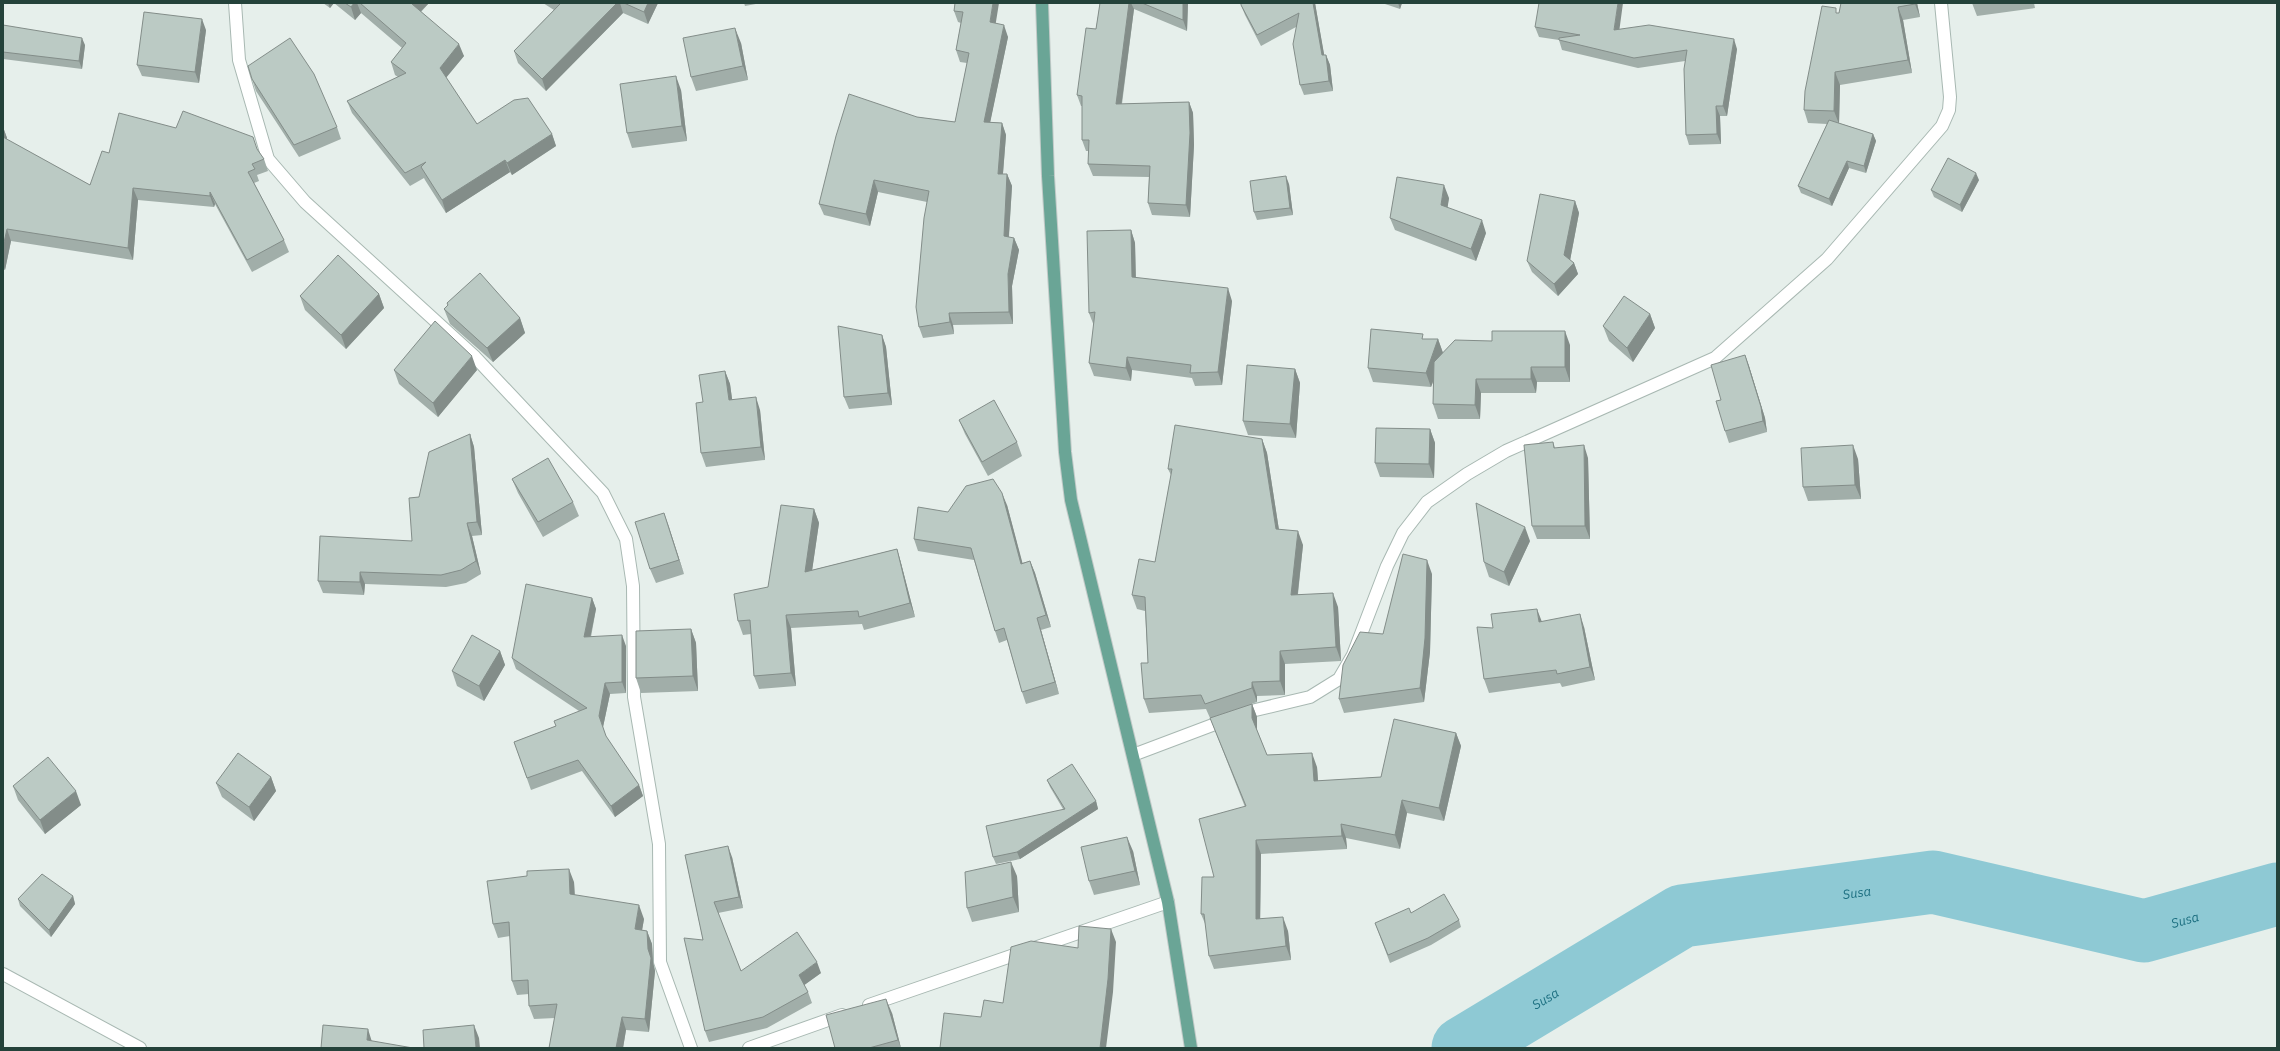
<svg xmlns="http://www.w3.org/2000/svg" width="2280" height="1051" font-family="'IBM Plex Sans',sans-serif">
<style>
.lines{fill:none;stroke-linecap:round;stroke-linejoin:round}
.river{stroke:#8ec9d4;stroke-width:63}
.minor-casing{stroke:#a8b8b2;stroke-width:14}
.major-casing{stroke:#c2cac8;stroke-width:14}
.minor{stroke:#fff;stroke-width:12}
.major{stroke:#6aa596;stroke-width:12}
.wall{fill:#a1aea9}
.shaded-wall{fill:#838d89}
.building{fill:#bbcac4;stroke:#838d89}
.labels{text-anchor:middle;stroke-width:4;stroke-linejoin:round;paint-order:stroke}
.water-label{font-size:13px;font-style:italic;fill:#1c6f80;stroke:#f7fbf9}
</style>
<rect width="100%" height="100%" fill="#e6efeb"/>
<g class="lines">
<path class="river" id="s1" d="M1463 1048 1682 916 1933 882 2144 931 2277 894"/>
<defs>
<path id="minor" d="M235 3 239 60 268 159 305 202 475 357 603 493 626 539 633 586 634 697 659 844 660 962 691 1048
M1133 755 1247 712 1310 697 1339 679 1353 655 1387 566 1403 533 1427 502 1467 474 1506 451 1715 358 1827 259 1942 126 1949 110 1950 97 1941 3
M3 974 140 1048
M869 1005 1168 902
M749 1048 842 1015"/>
<path id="major" d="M1042 3 1048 176 1065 452 1071 500 1168 902 1191 1048"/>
</defs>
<use href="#minor" class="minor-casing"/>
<use href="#major" class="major-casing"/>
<use href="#minor" class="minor"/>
<use href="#major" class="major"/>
</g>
<path class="wall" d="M323 3H429L421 12 464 56 446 78 477 124 552 134 556 146 512 175 510 172 446 213 425 180 424 178 410 186 352 113 347 101 398 77 395 75 391 62 402 48 361 13 355 20 334 3 330 8Z
M543 3H658L648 24 623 13 546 91 518 63 514 51 554 10Z
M744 3H761L745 6Z
M955 3 995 23 1008 37 990 122 1002 123 1006 135 1003 174H1007L1012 186 1009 237 1014 238 1019 250 1012 286 1013 324 953 325 954 334 923 338 919 327 927 202 878 192 870 226 824 215 819 204 917 117 955 122 967 63 960 62 956 50 961 23 958 22 954 11Z
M1100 3H1188L1187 31 1134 9 1122 104 1189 102 1193 113 1194 145 1190 217 1152 215 1148 203 1149 177 1093 176 1088 164 1089 151H1086L1082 140V106H1081L1077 95 1096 29Z
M1315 3 1324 55H1326L1330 65 1333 91 1304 95 1300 85 1296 27 1261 46 1245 15 1241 5Z
M1382 3H1402L1400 9Z
M1841 3H1917L1920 17 1903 20 1912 73 1840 85 1839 123 1873 134 1876 141 1866 173 1849 168 1832 206 1801 193 1798 186 1827 124 1808 123 1804 110 1839 13Z
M1972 3H2034L2035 8 1977 16Z
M3 25 85 45 82 69 3 59Z
M1535 27 1619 29 1737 49 1727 116H1720L1721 144 1689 145 1686 135 1685 61 1638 68 1562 50 1559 40 1539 37Z
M206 30 199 83 142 76 137 65Z
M741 43 748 80 696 91 691 77Z
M252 79 337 127 341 139 299 157 256 91Z
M681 90 687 141 632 148 627 133Z
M3 127 7 138V140L90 185 109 153 258 151 264 159 268 171 257 175 259 181 254 183 284 240 289 252 252 272 215 204 214 207 138 200 133 260 11 241 5 270 3 269Z
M1979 180 1962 212 1934 197 1931 190Z
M1289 184 1293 215 1257 220 1254 212Z
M1449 198 1447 208 1486 233 1476 261 1395 230 1390 218Z
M1575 201 1579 213 1570 260 1574 263 1578 274 1558 296 1532 272 1527 261Z
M1131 230 1135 243 1136 278 1232 301 1222 385 1195 386 1192 378 1132 370 1131 381 1094 376 1089 363 1094 326 1089 313Z
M379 294 384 308 346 349 305 310 300 296Z
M447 303 520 318 525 333 493 362 450 324 444 309 448 306Z
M1650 314 1655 328 1633 362 1609 341 1603 326Z
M882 335 886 347 892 405 849 409 844 397Z
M1425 339H1438L1443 353 1570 345V382H1537L1536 393H1481L1480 419H1438L1433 404 1434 380 1431 387 1373 382 1368 368Z
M1745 355 1749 366 1765 418 1767 432 1729 443 1725 431 1721 400Z
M1295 369 1300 383 1296 438 1248 435 1243 421Z
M394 370H477L438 417 399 384Z
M725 371 730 384 732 399 760 410 765 460 706 467 701 453 703 402Z
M959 420 1017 442 1022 456 988 476 965 434Z
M1430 429 1435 443 1434 478 1380 477 1375 463Z
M470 434 474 447 482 535 472 536 481 574 466 583 446 587 365 584 364 595 323 593 318 581 412 541 419 497Z
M1262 439 1267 453 1279 530 1303 545 1298 594 1338 607 1341 661 1285 664V695L1257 696V702L1210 718 1206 709 1149 713 1144 699 1148 663 1145 611 1137 609 1132 595 1155 562 1171 475 1168 469Z
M1553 442 1555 448 1588 458 1590 539H1537L1532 526Z
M1858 459 1861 499 1808 501 1803 487Z
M512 479 573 502 579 516 543 537 518 493Z
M1007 505 1022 563 1030 561 1035 573 1051 627 1041 630 1059 694 1026 704 1022 692 1007 640 999 643 995 631 974 560 918 551 914 539 948 512Z
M814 509 819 523 812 570 897 549 901 563 915 617 864 630 862 624 791 628 796 686 759 689 754 676 751 634 743 635 738 621 768 587Z
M664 513 684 574 656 583 650 569Z
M1530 541 1509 586 1489 577 1484 562Z
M1432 574 1430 652 1424 702 1344 713 1339 699 1383 634Z
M592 598 596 609 591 637 626 646V693L610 694 603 727 606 737 639 785 643 796 615 817 582 771 531 790 514 742 556 726 579 711 516 669 512 658Z
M1542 622 1584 627 1595 680 1562 687 1560 683 1489 693 1484 679 1493 628Z
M691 629 696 643 698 691 641 693 636 678Z
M500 651 505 665 484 701 457 686 452 671Z
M1252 704 1257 717V730L1267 755 1317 767 1318 781 1381 777 1456 733 1461 746 1444 821 1407 813 1400 849 1346 838 1347 849 1261 854 1260 919 1288 931 1291 960 1214 969 1209 956 1206 926 1201 914 1214 877 1245 807 1210 718Z
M271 777 276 791 254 821 222 797 216 783Z
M1047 780 1096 801 1098 809 1020 859 996 864 993 857 1063 809 1050 787Z
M13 786 81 805 45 834 18 800Z
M1133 851 1140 885 1094 895 1089 881Z
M685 855 732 857 743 908 718 913 741 971 821 973 804 985 808 992 812 1003 767 1028 709 1042 705 1031 703 940Z
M1017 876 1019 912 972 922 967 908Z
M574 882 575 895 644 919 642 930 647 931 652 944 653 962 655 971 649 1032 626 1030 623 1048H549L555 1018 534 1019 529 1006V994L517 995 512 981 510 936 498 938 493 924Z
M73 896 75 904 51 937 20 906 18 899Z
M1411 913 1459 920 1461 927 1431 945 1390 963 1375 923Z
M892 1013 901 1048H835Z"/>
<path class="shaded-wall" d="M328 3H334L330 8Z
M354 3H357L361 13 355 20 351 7Z
M412 3H429L416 16 412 4Z
M617 3H620L623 13 546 91 542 79Z
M648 3H658L648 24 644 12Z
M993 3H999L994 34 990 22Z
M1129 3H1131L1134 9 1120 115 1116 104Z
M1183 3H1188L1187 31 1183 20Z
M1313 3H1315L1326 65 1322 55Z
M1398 3H1402L1400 9Z
M1618 3H1623L1618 40 1614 30Z
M1915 3H1917L1920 17 1915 4Z
M1898 7 1903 20 1912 73 1908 60Z
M202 19 206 30 199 83 195 72Z
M1004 25 1008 37 988 133 984 122Z
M735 28 741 43 748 80 743 66Z
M82 38 85 45 82 69 79 61Z
M1734 39 1737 49 1727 116 1723 106Z
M459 44 464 56 444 80 440 68Z
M1326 55 1330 65 1333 91 1329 81Z
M1835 72 1840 85 1839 124 1834 111Z
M676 76 681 90 687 141 682 126Z
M1189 102 1193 113 1194 145 1190 217 1186 205Z
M1716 106 1720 116 1721 144 1717 134Z
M1002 123 1006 135 1002 185 998 174Z
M3 127 7 138 5 148 3 142Z
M552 134 556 146 512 175 507 163Z
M1873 134 1876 141 1866 173 1864 166Z
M505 160 510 172 446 213 442 200Z
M1847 161 1849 168 1832 206 1829 199Z
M1976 173 1979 180 1962 212 1960 205Z
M1007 174 1012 186 1008 248 1004 236Z
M1286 176 1289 184 1293 215 1290 208Z
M874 180 878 192 870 226 866 214Z
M1444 185 1449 198 1446 218 1441 205Z
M133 188 138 200 133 260 128 248Z
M210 192 215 204 214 207 210 196Z
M1575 201 1579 213 1569 266 1564 255Z
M1482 220 1486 233 1476 261 1471 249Z
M7 229 11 241 5 270 3 264V247Z
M1131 230 1135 243 1136 290 1132 277Z
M1014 238 1019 250 1012 286 1013 324 1009 312 1008 274Z
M1574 263 1578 274 1558 296 1554 284Z
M1228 288 1232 301 1222 385 1218 372Z
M379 294 384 308 346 349 341 335Z
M949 313 953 325 954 334 950 322Z
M1650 314 1655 328 1633 362 1627 348Z
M520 318 525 333 493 362 487 348Z
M1565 331 1570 345V382L1565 367Z
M882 335 886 347 892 405 888 393Z
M1438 339 1443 353 1431 387 1426 373Z
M1745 355 1749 366 1765 418 1767 432 1763 421Z
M472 356 477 370 438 417 433 403Z
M1127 357 1132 370 1131 381 1126 368Z
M1531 367 1537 382 1536 393 1531 379Z
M1295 369 1300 383 1296 438 1290 424Z
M725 371 730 384 734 413 729 400Z
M1476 379 1481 393 1480 419 1475 405Z
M756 397 760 410 765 460 761 447Z
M1430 429 1435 443 1434 478 1429 464Z
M470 434 474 447 482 535 477 522Z
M1262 439 1267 453 1281 543 1276 529Z
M1584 445 1588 458 1590 539 1585 526Z
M1853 445 1858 459 1861 499 1855 485Z
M1002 493 1007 505 1026 576 1021 564Z
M814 509 819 523 810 585 805 572Z
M664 513 669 527 684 574 679 560Z
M467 523 472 536 481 574 476 561Z
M1525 527 1530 541 1509 586 1504 572Z
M1298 531 1303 545 1296 609 1291 595Z
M897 549 901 563 915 617 910 603Z
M1427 560 1432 574 1430 652 1424 702 1420 688Z
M1030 561 1035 573 1051 627 1046 615Z
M360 572 365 584 364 595 360 582Z
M1333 593 1338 607 1341 661 1336 647Z
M592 598 596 609 588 648 584 637Z
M1537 609 1542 622H1539Z
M1580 614 1584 627 1595 680 1590 667Z
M786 615 791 628 796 686 791 673Z
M1037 618 1041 630 1059 694 1055 682Z
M691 629 696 643 698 691 693 676Z
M622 635 626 646V693L622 682Z
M500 651 505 665 484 701 479 686Z
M1280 651 1285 664V695L1280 681Z
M1252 682 1257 696V702L1252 688Z
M605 683 610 694 603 727 599 716Z
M1252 704 1257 717V732L1252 718Z
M1456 733 1461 746 1444 821 1439 808Z
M1312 753 1317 767 1319 795 1314 781Z
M271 777 276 791 254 821 249 807Z
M639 785 643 796 615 817 611 806Z
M76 791 81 805 45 834 40 820Z
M1402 800 1407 813 1400 849 1395 835Z
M1096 801 1098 809 1020 859 1017 852Z
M1341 824 1346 838 1347 849 1342 836Z
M1127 837 1133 851 1140 885 1135 871Z
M1256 840 1261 854 1260 933 1256 919Z
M728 846 732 857 743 908 739 897Z
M1011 862 1017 876 1019 912 1013 897Z
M569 869 574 882 575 907 570 894Z
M73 896 75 904 51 937 49 930Z
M639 905 644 919 640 942 635 929Z
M1283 917 1288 931 1291 960 1286 946Z
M1111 929 1116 942 1113 992 1106 1048H1100Z
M647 931 652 944 653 962 655 971 649 1032 645 1019 648 949Z
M817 962 821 973 803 986 799 975Z
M886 999 892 1013 901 1048 898 1040Z
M622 1017 626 1030 623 1048H616Z
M474 1025 479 1038 480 1048H476Z
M368 1029 372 1042 367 1040Z"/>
<path class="building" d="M345 3H354L351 7Z
M360 3H412V4L459 44 440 68 477 124 514 100 528 98 552 134 507 163 505 160 442 200 421 167 426 162 405 173 347 101 406 73 391 62 406 43Z
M558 3H617L542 79 514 51 560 4Z
M624 3H648L644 12Z
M955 3H993L990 22 1004 25 984 122 1002 123 998 174H1007L1004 236 1014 238 1008 274 1009 312 949 313 950 322 919 327 916 307 924 218 929 191 874 180 866 214 819 204 836 136 849 94 917 117 955 122 969 53 956 50 963 12 954 11Z
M1100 3H1129L1116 104 1189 102 1190 133 1186 205 1148 203 1150 166 1088 164 1089 140H1082V96L1077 95 1086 28 1096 29Z
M1142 3H1183V20Z
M1241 3H1313L1322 55H1326L1329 81 1300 85 1293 44 1299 13 1257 35 1241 5Z
M1539 3H1618L1614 30 1649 25 1734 39 1723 106H1716L1717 134 1686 135 1684 69 1687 50 1634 58 1559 40V38L1580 35 1535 27Z
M1841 3H1915V4L1898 7 1908 60 1835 72 1834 111 1804 110 1805 91 1822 6 1836 8V13H1839Z
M144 12 202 19 195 72 137 65Z
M3 25 82 38 79 61 3 52Z
M735 28 743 66 691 77 683 38Z
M290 38 314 74 337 127 294 145 252 79 248 66Z
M676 76 682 126 627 133 620 84Z
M183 111 253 137 257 149 264 159 252 164 255 169 248 172 284 240 247 260 210 192V196L133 188 128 248 7 229 3 247V137L90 185 102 151 109 153 119 113 176 128Z
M1829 120 1873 134 1864 166 1847 161 1829 199 1798 186Z
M1948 158 1976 173 1960 205 1931 190Z
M1286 176 1290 208 1254 212 1250 181Z
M1397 177 1444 185 1441 205 1482 220 1471 249 1390 218Z
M1540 194 1575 201 1564 255 1574 263 1554 284 1527 261Z
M1131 230 1132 277 1228 288 1218 372 1190 373 1191 365 1127 357 1126 368 1089 363 1095 312 1089 313 1087 231Z
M338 255 379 294 341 335 300 296Z
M480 273 520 318 487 348 444 309 448 305 447 303Z
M1624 296 1650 314 1627 348 1603 326Z
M435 321 472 356 433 403 394 370Z
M838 326 882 335 888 393 844 397Z
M1371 329 1423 334 1422 339H1438L1426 373 1368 368Z
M1492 331H1565V367H1531V379H1476L1475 405 1433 404 1434 362 1455 340 1492 341Z
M1745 355 1761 407 1763 421 1725 431 1716 401 1721 400 1711 365Z
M1247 365 1295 369 1290 424 1243 421Z
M725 371 729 400 756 397 761 447 701 453 696 403 703 402 699 375Z
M994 400 1017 442 982 462 959 420Z
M1175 425 1262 439 1276 529 1298 531 1291 595 1333 593 1336 647 1280 651V681L1252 682V688L1205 704 1201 695 1144 699 1141 663H1148L1145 597 1132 595 1139 559 1155 562 1172 469H1168Z
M1376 428 1430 429 1429 464 1375 463Z
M470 434 477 522 467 523 476 561 461 570 441 575 360 572V582L318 581 320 536 412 541 409 498 419 497 429 452Z
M1553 442 1554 448 1584 445 1585 526H1532L1524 445Z
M1853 445 1855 485 1803 487 1801 448Z
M548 458 573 502 538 522 512 479Z
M993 479 1002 493 1021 564 1030 561 1046 615 1037 618 1055 682 1022 692 1004 628 995 631 971 548 914 539 918 507 948 512 966 486Z
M1476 503 1525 527 1504 572 1484 562Z
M781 505 814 509 805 572 897 549 910 603 859 617 858 611 786 615 791 673 754 676 750 620 738 621 734 594 768 587Z
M664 513 679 560 650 569 635 522Z
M1403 554 1427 560 1425 638 1420 688 1339 699 1343 665 1360 632 1383 634Z
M526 584 592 598 584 637 622 635V682L605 683 599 716 606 736 639 785 611 806 578 760 527 778 514 742 556 726 554 721 587 708 512 658Z
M1537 609 1539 622 1580 614 1590 667 1557 674 1556 670 1484 679 1477 627 1493 628 1491 614Z
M691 629 693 676 636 678V631Z
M472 635 500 651 479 686 452 671Z
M1252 704V718L1267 755 1312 753 1314 781 1381 777 1394 719 1456 733 1439 808 1402 800 1395 835 1341 824 1342 836 1256 840V919L1283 917 1286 946 1209 956 1204 914H1201L1202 877H1214L1199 819 1246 806 1210 718Z
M238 753 271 777 249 807 216 783Z
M48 757 76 791 40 820 13 786Z
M1072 764 1096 801 1017 852 993 857 986 826 1065 809 1047 780Z
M1127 837 1135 871 1089 881 1081 847Z
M728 846 739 897 714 902 741 971 797 932 817 962 799 975 808 992 763 1017 705 1031 684 938 703 940 685 855Z
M1011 862 1013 897 967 908 965 872Z
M569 869 570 894 639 905 635 929 647 931 648 949 651 958 645 1019 622 1017 616 1048H549L557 1004 529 1006 528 980 512 981 509 922 493 924 487 881 527 876V871Z
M42 874 73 896 49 930 18 899Z
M1444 894 1459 920 1428 938 1388 955 1375 923 1409 908 1411 913Z
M1079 926 1111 929 1108 979 1100 1048H940L944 1013 981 1017 984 1000 1003 1003 1011 947 1031 941 1078 948Z
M886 999 898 1040 869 1048H835L826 1015Z
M323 1025 368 1029 367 1040 413 1048H321Z
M474 1025 476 1048H424L423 1030Z"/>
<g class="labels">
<g class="water-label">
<text dy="5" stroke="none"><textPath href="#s1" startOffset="432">Susa</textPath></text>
<text dy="5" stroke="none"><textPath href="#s1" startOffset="768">Susa</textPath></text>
<text dy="5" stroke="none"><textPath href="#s1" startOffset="96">Susa</textPath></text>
</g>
</g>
<rect width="2280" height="1051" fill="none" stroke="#24423a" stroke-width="8"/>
</svg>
